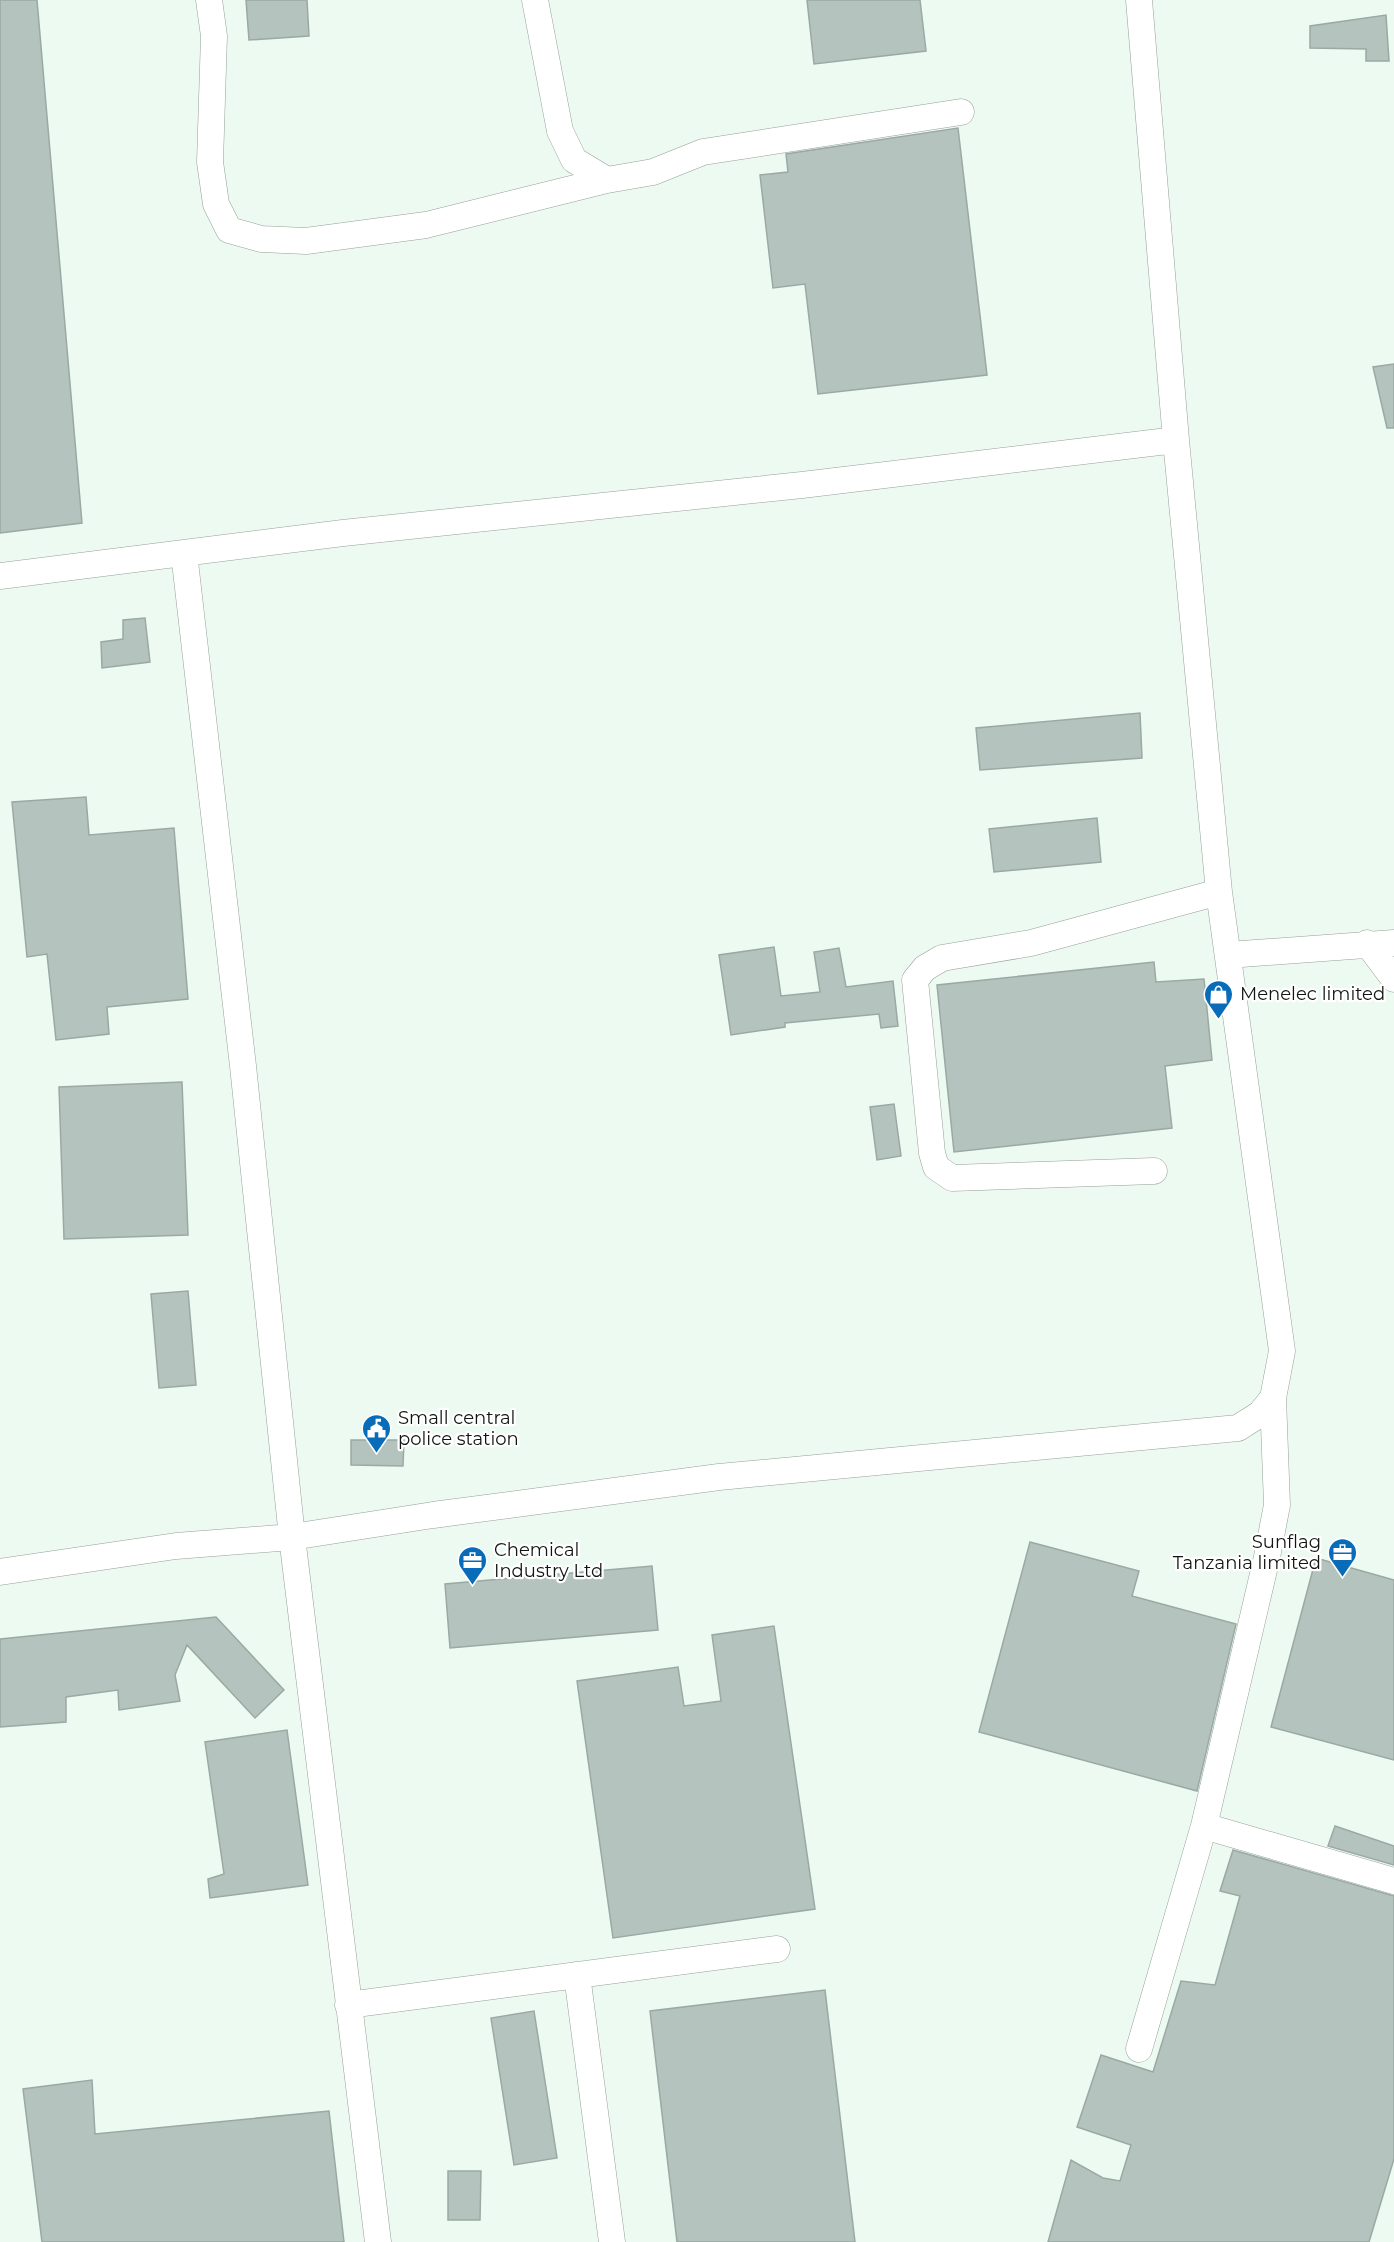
<svg xmlns="http://www.w3.org/2000/svg" width="1394" height="2242" font-family="Montserrat,sans-serif">
<style>
.building{fill:#b4c3be;stroke:#9aa9a4;stroke-width:1.5}
.lines{fill:none;stroke-linecap:round;stroke-linejoin:round}
.minor-casing{stroke:#95a198;stroke-width:27}
.minor{stroke:#fff;stroke-width:26}
.labels{text-anchor:middle;stroke-width:4.5;stroke-linejoin:round;paint-order:stroke}
.poi-label{font-size:18px;fill:#111512;stroke:#fff;text-anchor:start}
</style>
<rect width="100%" height="100%" fill="#edfaf1"/>
<path class="building" d="M0 0H37L82 523 0 533Z
M246 0H307L309 36 249 40Z
M807 0H920L926 51 814 64Z
M1386 15 1389 61H1366V49L1310 48V26Z
M958 128 987 375 818 394 805 284 773 288 760 175 788 172 786 154Z
M1394 364V428H1387L1373 367Z
M145 618 150 662 102 668 101 642 123 639V620Z
M1140 713 1142 758 980 770 976 728Z
M86 797 89 835 174 828 188 999 107 1007 109 1034 56 1040 47 954 27 957 12 802Z
M1097 818 1101 862 994 872 989 829Z
M774 947 781 996 820 992 814 952 839 948 846 987 893 981 898 1026 881 1028 879 1014 785 1023V1027L731 1035 719 955Z
M1154 962 1156 982 1204 979 1212 1060 1165 1066 1172 1128 954 1152 937 985Z
M182 1082 188 1235 64 1239 59 1087Z
M894 1104 901 1156 877 1160 870 1107Z
M188 1291 196 1385 159 1388 151 1294Z
M351 1440H404L403 1466 351 1465Z
M1030 1542 1139 1571 1132 1596 1236 1624 1197 1791 979 1732Z
M1316 1558 1394 1580V1760L1271 1727Z
M652 1566 658 1630 450 1648 445 1584Z
M216 1617 284 1690 255 1718 187 1645 175 1675 180 1701 119 1710 118 1690 66 1697V1722L0 1727V1639Z
M774 1626 815 1909 613 1938 577 1681 678 1667 684 1706 721 1701 712 1635Z
M287 1730 308 1885 210 1898 208 1879 224 1874 205 1742Z
M1335 1826 1394 1846V1865L1328 1846Z
M1233 1850 1394 1896V2159L1369 2242H1048L1071 2160 1103 2178 1120 2181 1131 2145 1077 2127 1101 2055 1153 2072 1181 1981 1215 1985 1240 1896 1220 1891Z
M825 1990 855 2242H677L650 2011Z
M534 2011 557 2158 514 2165 491 2018Z
M92 2080 95 2134 329 2111 344 2242H42L23 2089Z
M448 2171H481L480 2220H448Z"/>
<g class="lines">
<defs>
<path id="minor" d="M209 0 214 36 210 162 216 204 229 230 261 239 306 241 426 225 607 180
M535 0 560 131 574 160 607 180 653 172 703 152 961 112
M184 553 243 1066 292 1537 378 2242
M0 576 343 533 802 485 1176 440
M1367 943 1394 979
M1228 955 1394 943
M1154 1171 952 1178 936 1167 932 1153 915 980 925 968 942 958 1031 943 1219 892
M0 1572 176 1546 292 1537 433 1515 719 1477 1238 1428 1260 1414 1273 1398
M1204 1826 1394 1881
M577 1975 612 2242
M348 2005 777 1949
M1139 2049 1204 1826 1267 1557 1277 1505 1273 1398 1282 1351 1219 892 1176 440 1139 0"/>
</defs>
<use href="#minor" class="minor-casing"/>
<use href="#minor" class="minor"/>
</g>
<defs>
<symbol id="shop-pin" viewBox="-11 -11 22 30"><path d="M0 17L-7.5 6A9.5 9.5 0 1 1 7.5 6Z" fill="#096cb9" stroke="#fff"/><path d="M-5-2.5h2.3a2.7 3.5 0 0 1 5.4 0H5L5.5 6h-11ZM-1.5-2.5h3a1.5 2.3 0 0 0-3 0Z" fill="#fff"/></symbol>
<symbol id="civic-pin" viewBox="-11 -11 22 30"><path d="M0 17L-7.5 6A9.5 9.5 0 1 1 7.5 6Z" fill="#096cb9" stroke="#fff"/><path d="M-.6-6.5H3V-4.5H.6V-3L4-1V1h2V6H-6V1h2V-1L-.6-3ZM-1.2 2.5V6h2.4V2.5Z" fill="#fff"/></symbol>
<symbol id="office-pin" viewBox="-11 -11 22 30"><path d="M0 17L-7.5 6A9.5 9.5 0 1 1 7.5 6Z" fill="#096cb9" stroke="#fff"/><path d="M-6-3h4V-5.5h4V-3h4V5H-6ZM-1-4.5V-3h2v-1.5ZM-6 0V1H6V0Z" fill="#fff"/></symbol>
</defs>
<g fill-rule="evenodd">
<use href="#shop-pin" x="1202" y="978" width="33" height="45"/>
<use href="#civic-pin" x="360" y="1412" width="33" height="45"/>
<use href="#office-pin" x="1326" y="1536" width="33" height="45"/>
<use href="#office-pin" x="456" y="1544" width="33" height="45"/>
</g>
<g class="labels">
<g class="poi-label">
<text x="1240" y="1000">Menelec limited</text>
<text x="398" y="1424">Small central<tspan x="398" dy="21">police station</tspan></text>
<text x="1321" y="1548" text-anchor="end">Sunflag<tspan x="1321" dy="21">Tanzania limited</tspan></text>
<text x="494" y="1556">Chemical<tspan x="494" dy="21">Industry Ltd</tspan></text>
</g>
</g>
</svg>
